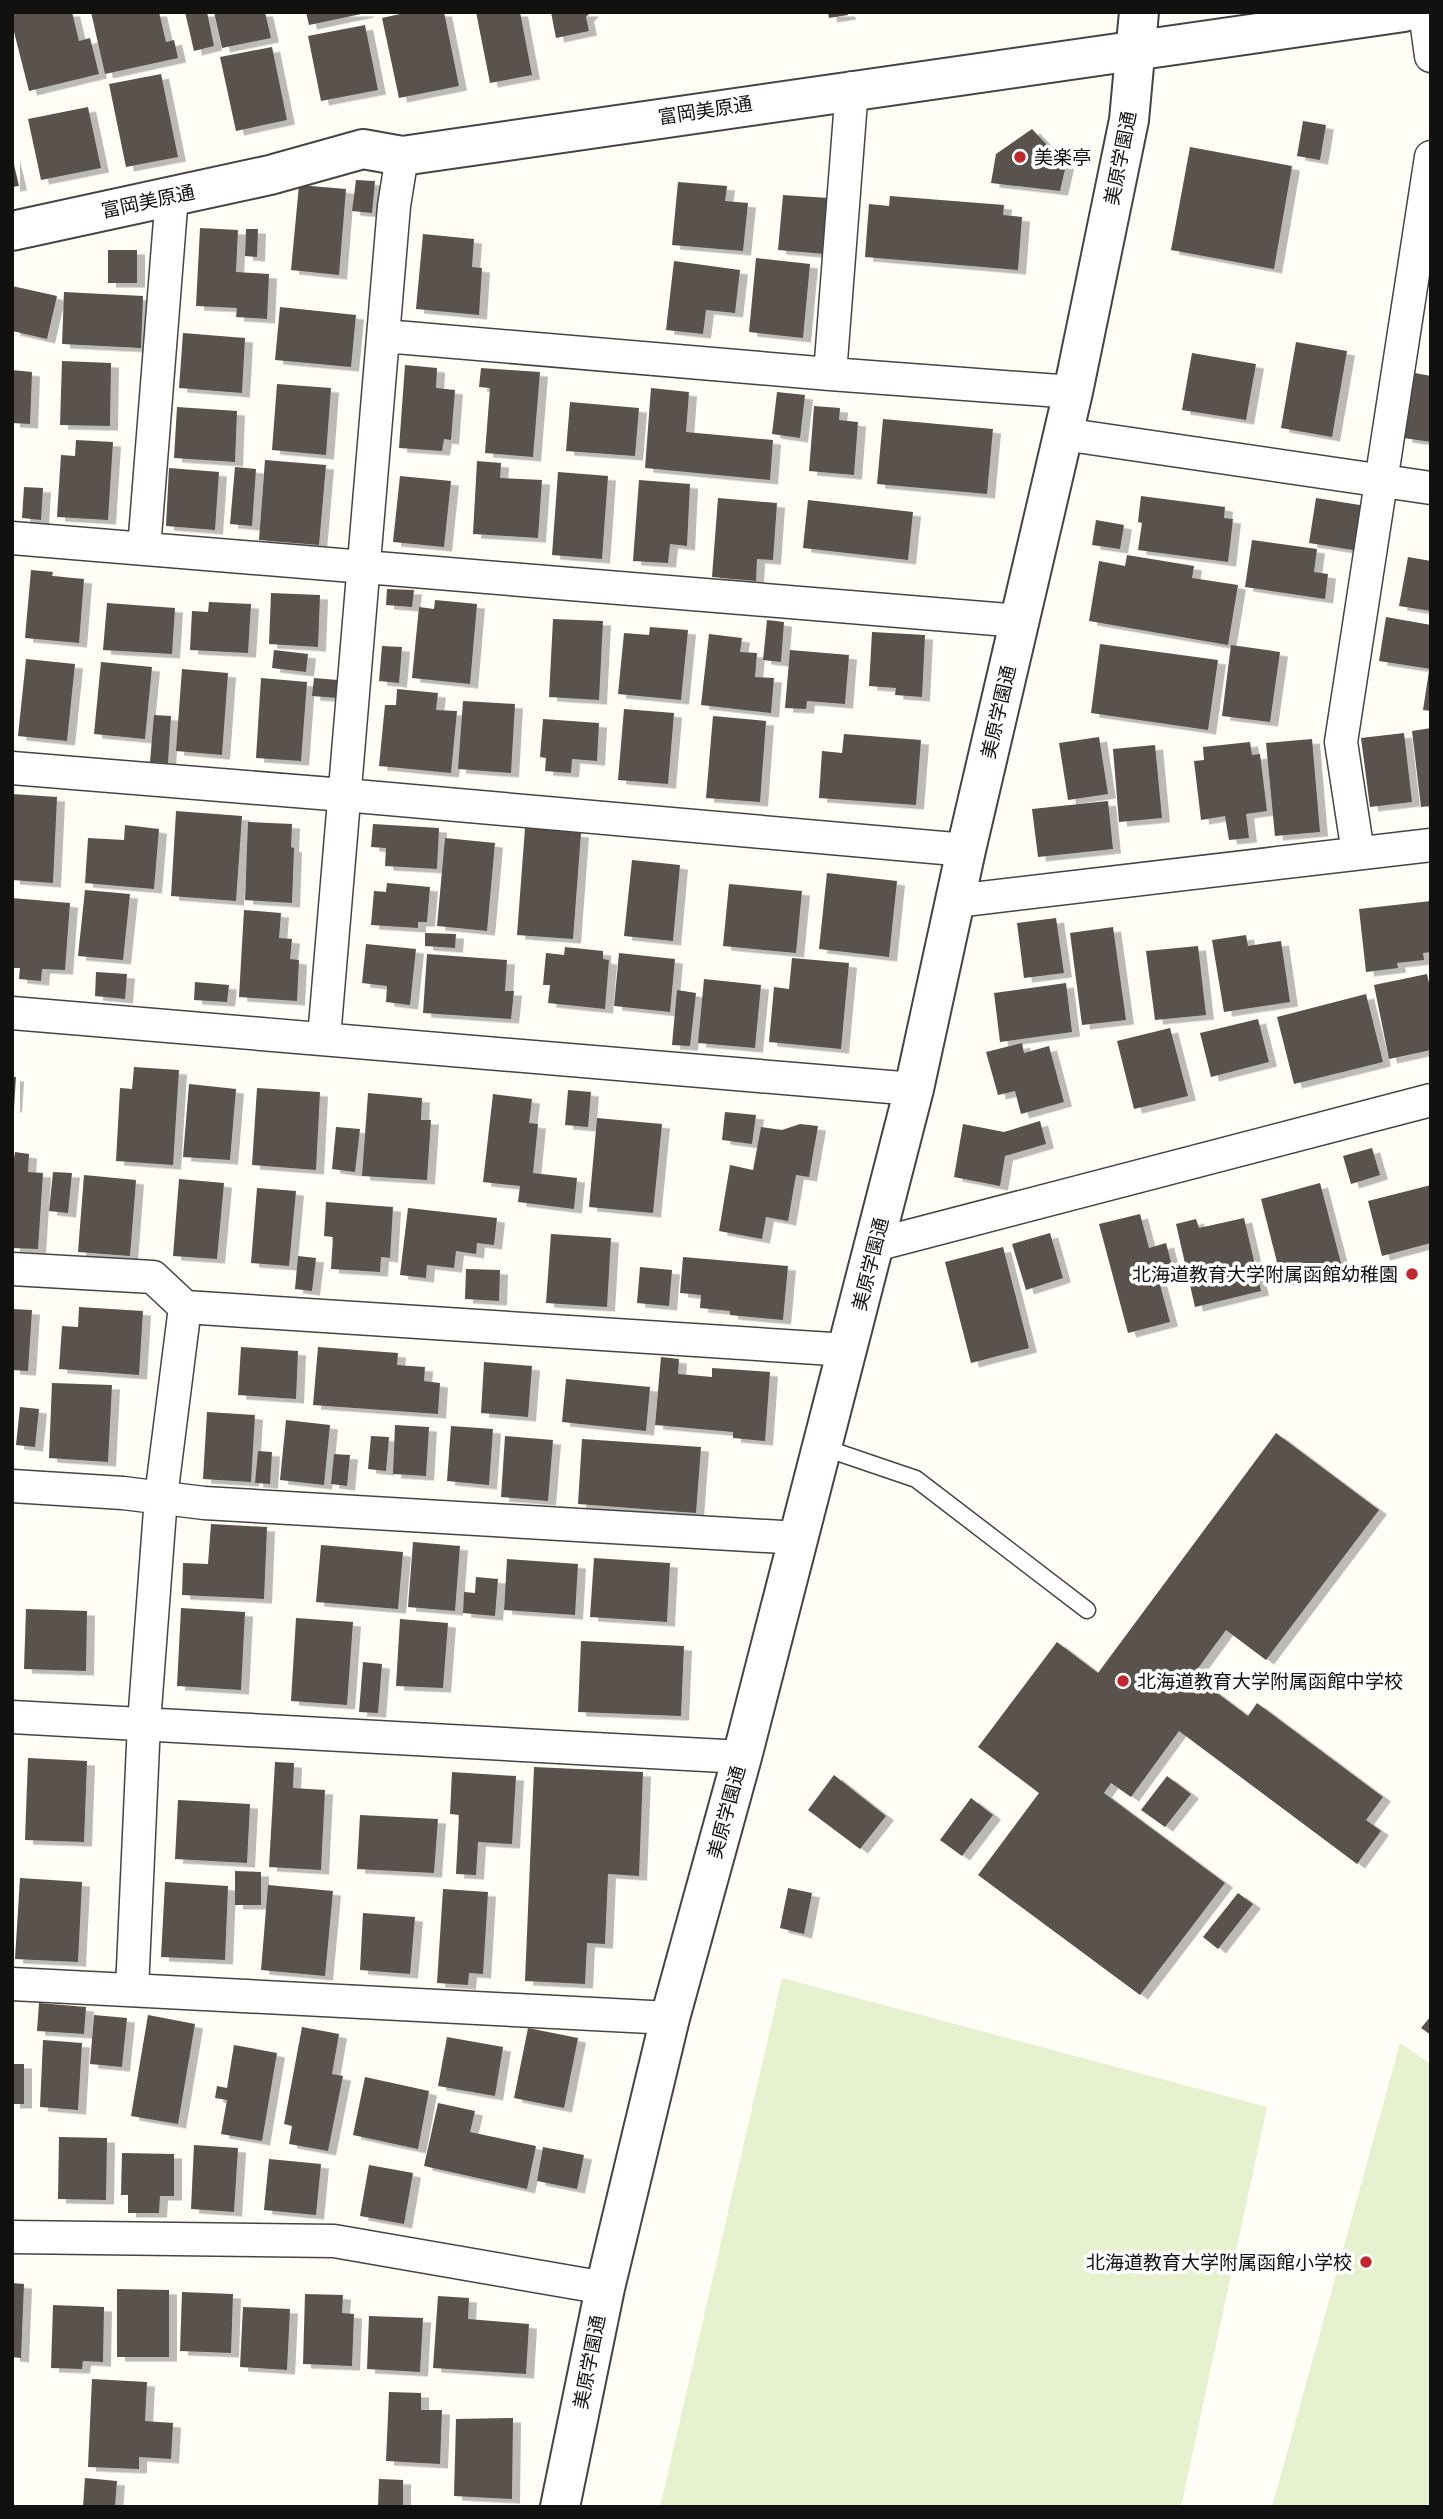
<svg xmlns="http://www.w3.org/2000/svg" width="1443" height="2519" font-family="Literata,'Noto Sans JP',serif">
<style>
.pitch{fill:#e6f2cf}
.building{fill:#5a524d;filter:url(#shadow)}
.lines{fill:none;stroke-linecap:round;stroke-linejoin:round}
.service-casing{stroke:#444;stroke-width:19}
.minor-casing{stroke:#444;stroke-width:35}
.tertiary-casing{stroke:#444;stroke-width:42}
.service{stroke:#fff;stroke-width:16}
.minor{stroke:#fff;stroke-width:32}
.tertiary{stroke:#fff;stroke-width:38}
.poi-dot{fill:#c4262e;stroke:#fff;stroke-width:2.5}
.labels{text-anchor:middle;stroke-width:7;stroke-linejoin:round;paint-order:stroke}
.street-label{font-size:19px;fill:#111;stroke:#fff}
.poi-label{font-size:19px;fill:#111;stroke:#fff;text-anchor:start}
</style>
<defs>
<filter id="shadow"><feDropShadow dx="8" dy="4.5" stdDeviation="0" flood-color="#0004"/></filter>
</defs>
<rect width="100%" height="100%" fill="#fffdf5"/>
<path class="pitch" d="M782 1978 1267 2107 1181 2507H660Z
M1400 2043 1431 2064V2507H1272Z"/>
<path class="building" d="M12 12H72L79 41 90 38 99 74 29 91 12 24Z
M91 12H159L166 42 174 40 178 58 105 74Z
M185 12H207L214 46 194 51Z
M214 12H265L271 38 222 48Z
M306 12H366V13L309 25Z
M409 12H444L459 86 399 98 382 18Z
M476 12H520L532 75 490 83Z
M551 12H591L586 17 589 31 556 38Z
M828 12H847L848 15 829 18Z
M365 25 378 90 321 101 308 36Z
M272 47 287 120 236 131 220 57Z
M161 74 178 157 126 167 109 84Z
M88 107 101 168 41 180 28 119Z
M1303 121 1326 125 1320 160 1297 156Z
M1032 129 1066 165 1060 191 991 183 996 154Z
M1190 147 1292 166 1274 269 1171 250Z
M12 156 19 186 12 187Z
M356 180 375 181 372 213 352 211Z
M678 182 727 186 725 201 748 203 743 251 672 245Z
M299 185 346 189 339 275 291 270Z
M783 195 829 198 825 254 778 250Z
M890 196 1004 205 1003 215 1022 217 1018 270 865 257 869 204 889 206Z
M200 228 238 230 236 272 269 274 267 319 236 317 237 308 196 306Z
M246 229H258L257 257 245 256Z
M423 234 474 239 472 267 482 268 479 315 416 309Z
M108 250H137V283H108Z
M756 258 810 264 803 338 749 332Z
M674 261 740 270 735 313 706 310 703 334 666 330Z
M12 286 57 296 47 339 12 331Z
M64 292 143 296 141 348 62 344Z
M280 307 356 315 351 367 275 360Z
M183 333 245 338 242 393 179 388Z
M1296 342 1347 351 1332 437 1281 428Z
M1192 353 1256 364 1246 420 1182 410Z
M62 361 111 363 110 426 60 425Z
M405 365 437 368 436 388 455 390 451 440 444 439 442 451 399 448Z
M481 368 540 372 533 457 485 453 490 388 479 387Z
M12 370 32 372 30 424 12 423Z
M1415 373 1431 376V442L1404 438Z
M277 384 331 388 326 455 272 450Z
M651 388 689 392 686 432 773 440 770 480 645 468Z
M777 392 805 395 800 438 772 434Z
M570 402 639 408 635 456 566 451Z
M814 406 840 408 839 420 858 422 854 475 809 471Z
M177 407 237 411 235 462 174 458Z
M883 419 993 429 987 494 877 484Z
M76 440 113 442 108 520 57 517 61 455 75 456Z
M265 460 326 465 319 545 259 540Z
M477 461 501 463 500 478 542 480 538 538 473 534Z
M235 467 256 469 252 526 230 524Z
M169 468 219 472 215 530 166 526Z
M558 472 608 476 602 559 552 555Z
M400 476 451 481 444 547 393 542Z
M639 480 690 484 687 546 670 544 668 563 633 561Z
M24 487 43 488 41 520 22 518Z
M1141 496 1225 507 1224 518 1233 519 1228 562 1138 550 1142 523 1138 522Z
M718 498 777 503 773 560 757 559 756 581 712 577Z
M1316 498 1366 506 1359 551 1309 543Z
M808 500 913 512 908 560 803 548Z
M1096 520 1124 525 1120 549 1092 545Z
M1252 540 1317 549 1314 572 1328 574 1325 599 1245 587Z
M1127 555 1194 566 1192 578 1238 585 1228 645 1089 621 1099 561 1125 566Z
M1408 557 1431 561V611L1399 606Z
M31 570 53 572 52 576 84 579 79 643 25 638Z
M387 589 414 590 412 607 386 605Z
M271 593 320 595 318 647 269 644Z
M435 600 477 604 470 684 412 678 419 607 434 609Z
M209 602 251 604 248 653 190 650 192 611 208 612Z
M107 603 175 608 172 654 103 650Z
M1386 617 1431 625V669L1379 661Z
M553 619 603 621 599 700 549 697Z
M767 620 784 622 781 662 763 660Z
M650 627 688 630 681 700 618 694 624 633 649 635Z
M872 632 925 635 922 697 895 695 896 688 869 686Z
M709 634 742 638 740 652 757 653 755 677 774 678 771 713 701 705Z
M1100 644 1218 660 1208 730 1091 713Z
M1231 645 1280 652 1270 722 1222 716Z
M382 646 402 647 399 683 379 681Z
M274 650 308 654 306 672 272 668Z
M790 650 849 655 845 704 807 701 806 709 785 708Z
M26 659 75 664 67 741 18 736Z
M101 662 152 667 145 739 94 734Z
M182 669 228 673 222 755 176 751Z
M1429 671H1431V711L1423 710Z
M261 678 307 682 301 761 256 758Z
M314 678 338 680 337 698 312 696Z
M397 689 438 693 436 710 457 711 451 773 379 766 385 705H396Z
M463 701 515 704 511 773 458 769Z
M624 709 674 713 668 784 618 780Z
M154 715 171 716 168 763 150 762Z
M713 716 766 721 760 802 706 798Z
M543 719 599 723 597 761 572 759 571 773 545 771 546 758 540 757Z
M1431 728V806L1421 807 1412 731Z
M1404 733 1412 802 1370 807 1361 738Z
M844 734 921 740 916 805 819 798 822 751 842 753Z
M1099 737 1108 794 1068 800 1059 743Z
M1312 739 1320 832 1275 836 1266 743Z
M1250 742 1252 755 1260 754 1267 811 1246 814 1249 838 1229 840 1225 816 1201 820 1194 761 1204 760 1203 747Z
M1155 745 1162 818 1119 822 1113 749Z
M12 794 57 797 53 883 12 880Z
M1108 801 1113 849 1038 857 1032 809Z
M176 811 242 816 236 901 171 896Z
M248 822 292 824 291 847 294 848 292 903 245 900Z
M373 824 439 828 437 869 385 866 386 848 371 847Z
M125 825 159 829 154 889 85 883 88 838 124 840Z
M525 828 581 833 573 939 517 935Z
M445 838 495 843 487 931 437 926Z
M632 860 680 865 673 941 624 936Z
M827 873 897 881 889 957 819 949Z
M387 883 430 887 427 922H418V928L371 925 374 891 386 892Z
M729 884 802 891 796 953 723 946Z
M85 890 130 894 123 960 78 956Z
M12 898 70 903 65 970 42 969 41 981 19 979 20 968H12Z
M1431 901V952L1423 953 1424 960 1397 963 1398 968 1366 972 1359 909Z
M244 910 281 913 279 938 292 939 290 959 299 960 297 1001 239 997Z
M1056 918 1064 973 1024 978 1017 923Z
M1113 927 1126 1020 1082 1025 1070 933Z
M425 933 456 934 455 948 425 946Z
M1246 935 1248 946 1281 941 1290 1002 1224 1012 1212 940Z
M366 944 416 949 410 1005 386 1002 387 986 362 983Z
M1198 946 1206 1015 1155 1020 1146 951Z
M565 947 603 951V959L609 960 605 1009 548 1003 550 985H543L546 953 564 955Z
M619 953 675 959 670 1012 614 1006Z
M427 954 507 960 505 991H514L511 1019 423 1013Z
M792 958 849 963 841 1049 769 1042 774 987 789 989Z
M96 972 127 974 125 999 95 996Z
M1427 974 1431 994V1050L1389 1059 1374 985Z
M704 979 761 985 755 1048 698 1043Z
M195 982 229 985 227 1002 194 1000Z
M1066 983 1072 1032 1000 1042 994 993Z
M677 990 696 993 690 1046 672 1045Z
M1366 994 1383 1062 1294 1084 1277 1017Z
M1258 1019 1269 1062 1211 1077 1200 1033Z
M1170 1028 1188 1096 1134 1109 1117 1041Z
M1022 1043 1024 1053 1049 1046 1064 1102 1021 1114 1015 1091 998 1095 986 1052Z
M134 1067 179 1070 173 1165 116 1161 120 1088 132 1089Z
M12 1077H16L14 1108H12Z
M189 1084 236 1089 230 1160 183 1157Z
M257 1088 320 1092 316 1170 252 1165Z
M568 1090 591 1092 588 1127 565 1125Z
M368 1093 422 1098 421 1120H431L427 1180 362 1176Z
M493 1094 532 1099 529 1123 538 1124 533 1173 577 1178 574 1209 518 1202 520 1186 483 1182Z
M725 1112 756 1115 752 1144 722 1140Z
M597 1118 662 1124 653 1213 589 1207Z
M1040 1121 1046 1144 1005 1156 1000 1186 954 1177 963 1124 1004 1132Z
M800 1124 818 1126 809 1177 796 1175 788 1221 766 1217 762 1239 719 1231 730 1165 753 1170 761 1127 782 1130Z
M336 1127 360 1129 355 1172 332 1169Z
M1372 1148 1380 1175 1351 1184 1343 1156Z
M15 1152 29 1154 28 1172 43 1173 38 1249 12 1248V1172Z
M53 1172 72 1173 68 1213 49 1211Z
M84 1175 136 1180 130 1256 78 1252Z
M179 1179 224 1183 217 1259 173 1256Z
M1320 1183 1342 1267 1282 1282 1261 1199Z
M1431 1185V1243L1382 1256 1368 1201Z
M257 1188 296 1191 289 1266 251 1263Z
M326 1202 393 1207 390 1258 381 1257 380 1272 331 1269 333 1237 324 1236Z
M408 1208 497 1218 494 1245 477 1243 476 1254 456 1251 454 1268 427 1265 426 1278 400 1275Z
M1140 1214 1149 1248 1166 1243 1175 1277 1159 1281 1170 1322 1128 1333 1099 1224Z
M1244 1218 1261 1291 1195 1307 1176 1224 1196 1219 1199 1228Z
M1050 1233 1063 1278 1026 1290 1012 1244Z
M551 1234 611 1238 607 1307 546 1303Z
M1003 1247 1029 1348 971 1363 945 1262Z
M298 1256 316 1258 312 1291 295 1289Z
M683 1257 788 1266 783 1320 730 1315V1311L700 1308 701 1295 680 1293Z
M640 1267 672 1270 669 1306 637 1303Z
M466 1269 500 1270 499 1301 465 1299Z
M79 1307 143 1311 139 1375 59 1369 62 1326 78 1327Z
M12 1309 32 1310 28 1371 12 1370Z
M241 1347 298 1351 296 1399 238 1395Z
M318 1347 398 1353 397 1365 425 1367 424 1381 440 1383 438 1414 313 1405Z
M661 1357 679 1359 678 1374 712 1377V1368L770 1372 765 1441 733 1438V1432L655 1425Z
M484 1362 532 1366 528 1417 481 1413Z
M566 1379 650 1387 646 1431 562 1422Z
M52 1383 112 1385 108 1462 49 1458Z
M20 1407 39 1409 35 1447 16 1445Z
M207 1412 255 1415 251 1482 203 1479Z
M286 1420 330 1425 324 1485 280 1480Z
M395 1425 429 1427 426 1476 393 1474Z
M451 1426 493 1429 489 1485 447 1481Z
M1276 1433 1379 1510 1266 1660 1226 1630 1193 1675 1248 1716 1257 1703 1383 1797 1366 1820 1381 1831 1357 1864 1179 1731 1131 1797 1111 1783 1104 1793 1225 1883 1140 1995 978 1875 1039 1793 978 1747 1057 1642 1098 1673Z
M371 1436 389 1437 386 1471 368 1469Z
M505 1436 553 1440 548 1501 501 1497Z
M582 1439 701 1447 696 1513 578 1504Z
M258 1451 272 1452 270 1484 255 1483Z
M334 1454 350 1455 347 1486 331 1484Z
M211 1524 267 1527 264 1599 182 1595 183 1563 208 1564Z
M413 1542 460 1546 455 1611 408 1607Z
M321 1545 403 1552 398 1609 316 1602Z
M594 1558 670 1563 667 1622 590 1617Z
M507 1559 578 1564 575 1615 504 1610Z
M476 1577 498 1579 495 1616 463 1613 464 1592 475 1593Z
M181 1608 245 1612 241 1690 177 1686Z
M26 1609 87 1611 86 1671 24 1669Z
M296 1618 353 1622 347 1705 291 1701Z
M400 1619 448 1623 443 1688 396 1686Z
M581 1641 684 1646 681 1716 578 1712Z
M363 1662 382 1664 378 1713 359 1712Z
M28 1758 87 1761 84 1842 25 1840Z
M275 1762 294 1763 293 1788 325 1790 321 1870 269 1867Z
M534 1767 643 1772 639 1876 608 1874 605 1944 587 1943 585 1984 525 1981Z
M452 1772 516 1776 512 1844 478 1842 476 1875 456 1874 459 1815 450 1814Z
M834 1775 886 1816 860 1849 808 1810Z
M1167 1776 1191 1794 1165 1827 1141 1810Z
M971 1798 993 1815 962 1856 940 1840Z
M178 1800 250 1804 247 1863 175 1859Z
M360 1815 438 1819 434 1873 357 1869Z
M235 1871 261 1872V1905H235Z
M20 1878 82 1882 78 1962 15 1959Z
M165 1882 228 1886 225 1960 161 1957Z
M268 1885 333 1891 325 1976 261 1970Z
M788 1888 812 1893 804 1934 780 1928Z
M443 1889 488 1892 483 1974 469 1973 468 1985 437 1983Z
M1238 1893 1253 1904 1218 1949 1203 1937Z
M363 1913 415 1917 410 1974 360 1970Z
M39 2003 86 2007 84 2034 37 2031Z
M94 2015 127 2018 122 2067 90 2064Z
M148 2015 195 2024 178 2124 131 2116Z
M1431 2016V2035L1421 2028Z
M302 2027 339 2034 332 2074 343 2076 328 2151 289 2144 292 2126 284 2124Z
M528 2028 578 2038 564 2108 514 2098Z
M447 2037 503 2047 495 2096 438 2086Z
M43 2040 82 2043 78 2110 40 2107Z
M234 2045 277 2053 262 2141 221 2134 227 2100 215 2098 217 2086 227 2088Z
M12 2064H24V2104H12Z
M365 2077 429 2091 418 2149 353 2135Z
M438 2103 475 2111 470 2132 536 2146 527 2189 424 2166Z
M59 2137 107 2138 106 2200 58 2199Z
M194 2145 238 2148 234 2212 191 2209Z
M543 2147 584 2155 577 2189 537 2181Z
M122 2153 174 2154V2196H160L159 2213H128V2195H121Z
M269 2159 321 2164 316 2215 264 2210Z
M369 2165 413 2173 404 2224 360 2216Z
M12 2283 24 2284 21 2358 12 2357Z
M117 2289 169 2290V2357H117Z
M182 2292 233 2294 231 2353 180 2351Z
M305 2294 343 2295 342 2313 354 2314 352 2366 303 2364Z
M438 2296 469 2298 468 2319 529 2324 526 2374 433 2368Z
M53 2305 104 2307 103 2362 83 2361 82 2369 51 2368Z
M243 2307 290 2309 287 2370 240 2367Z
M369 2316 423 2318 420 2372 367 2369Z
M92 2379 147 2382 145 2421 173 2423 171 2459 139 2457V2469L88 2467Z
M389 2392 421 2393V2410H442L440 2464 386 2461Z
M513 2418 512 2499 454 2496 456 2419Z
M85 2478 117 2481 115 2507H83Z
M379 2479 403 2480V2507H378Z"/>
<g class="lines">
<defs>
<path id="service" d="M822 1447 916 1479 1087 1610"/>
<path id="minor" d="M1425 12 1431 56
M384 336 830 374 1073 392
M830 374 852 88
M1063 434 1431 488
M12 538 1020 621
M144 549 172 195
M12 768 344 795 966 850
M1358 853 1341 742 1431 157
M956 901 1431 845
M12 1013 914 1089
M324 1038 394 206 402 156
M875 1245 1431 1100
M12 1269 153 1277 185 1307 848 1350
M12 1486 123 1493 204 1503 799 1538
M12 1717 742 1757
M12 1984 670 2018
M132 1990 144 1723 161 1497 185 1307
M12 2237 334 2241 605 2288"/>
<path id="tertiary" d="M12 231 270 175 363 149 402 156C736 106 1070 58 1404 12
M560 2507 605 2288 670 2018 742 1757 914 1089 966 850 1073 392 1129 120 1139 12"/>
</defs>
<use href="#service" class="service-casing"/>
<use href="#minor" class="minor-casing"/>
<use href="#tertiary" class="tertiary-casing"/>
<use href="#service" class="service"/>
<use href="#minor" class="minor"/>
<use href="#tertiary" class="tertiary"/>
</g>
<g class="poi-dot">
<circle cx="1020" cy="157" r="7"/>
<circle cx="1412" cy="1274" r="7"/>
<circle cx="1123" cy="1681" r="7"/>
<circle cx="1366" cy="2262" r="7"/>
</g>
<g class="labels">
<g class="street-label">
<text transform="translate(705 110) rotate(-9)" y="7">富岡美原通</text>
<text transform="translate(1120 158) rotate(-79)" y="7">美原学園通</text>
<text transform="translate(148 201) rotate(-12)" y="7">富岡美原通</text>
<text transform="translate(998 712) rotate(-77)" y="7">美原学園通</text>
<text transform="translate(870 1264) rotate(-76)" y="7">美原学園通</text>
<text transform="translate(726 1812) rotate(-75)" y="7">美原学園通</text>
<text transform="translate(589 2362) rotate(-79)" y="7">美原学園通</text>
</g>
<g class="poi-label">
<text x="1034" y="164">美楽亭</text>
<text x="1398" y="1281" text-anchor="end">北海道教育大学附属函館幼稚園</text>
<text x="1137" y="1688">北海道教育大学附属函館中学校</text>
<text x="1352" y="2269" text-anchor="end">北海道教育大学附属函館小学校</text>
</g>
</g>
<rect width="1443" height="2519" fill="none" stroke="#111111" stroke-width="28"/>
</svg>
